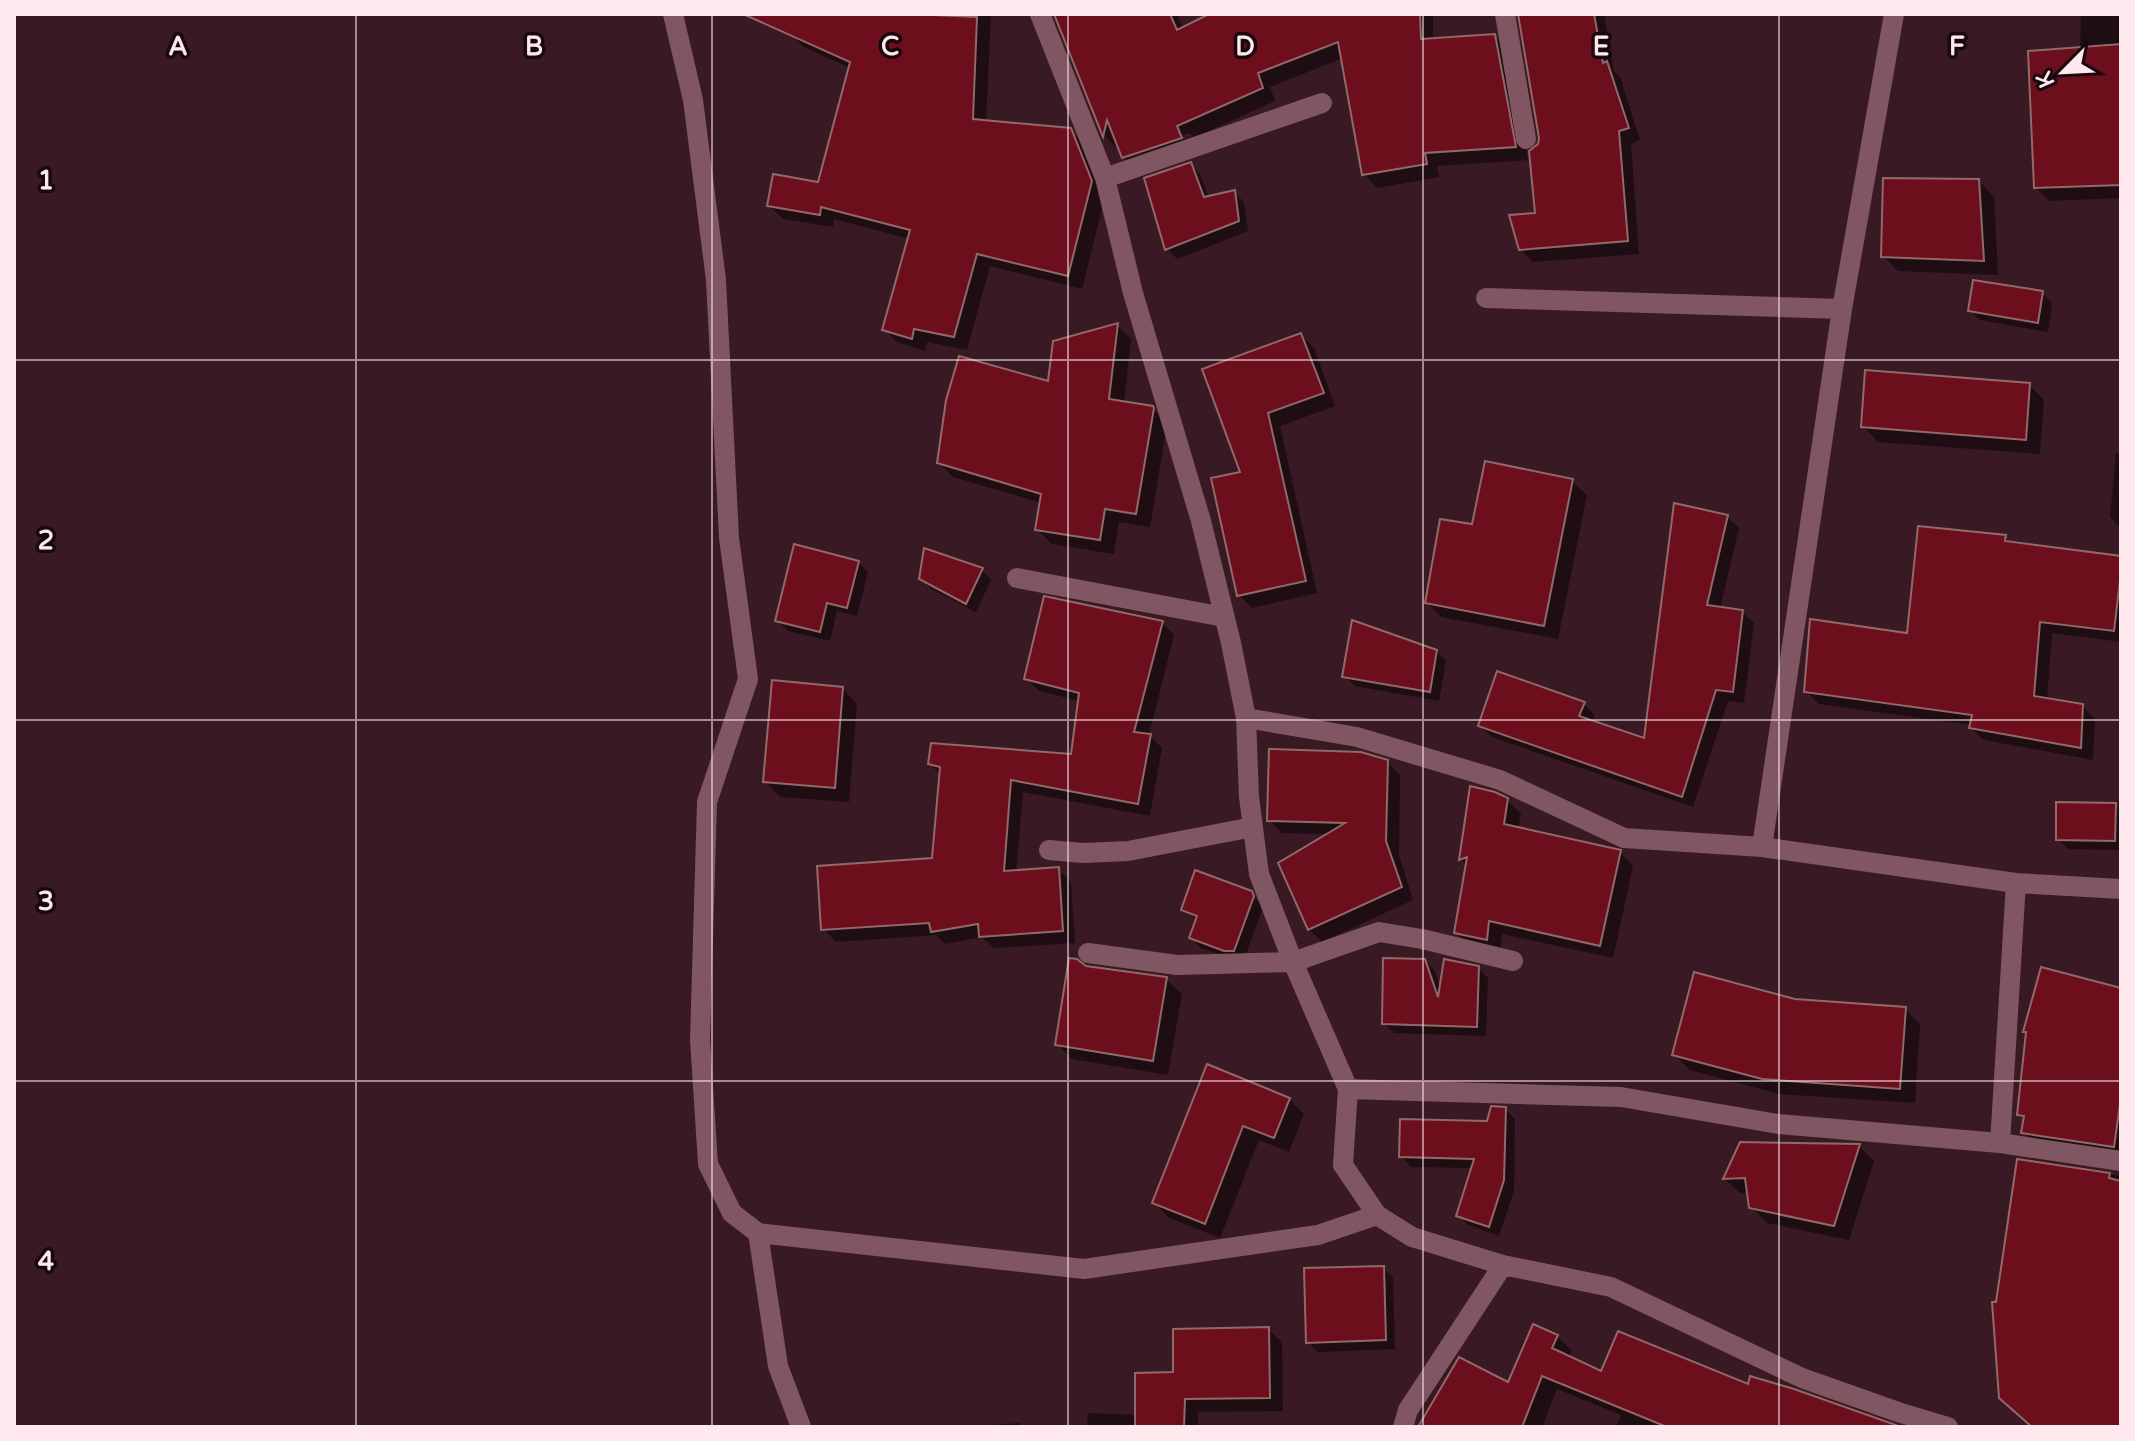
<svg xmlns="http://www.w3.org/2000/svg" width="2135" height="1441" font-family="'Varela Round',sans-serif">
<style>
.shadow{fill:#0007;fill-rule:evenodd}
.building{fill:#6c0e1c;stroke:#916968;stroke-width:2}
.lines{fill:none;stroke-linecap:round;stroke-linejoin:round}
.minor{stroke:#7f5662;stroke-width:20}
.grid{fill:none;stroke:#fee7ed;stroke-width:2;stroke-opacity:0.55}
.grid-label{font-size:26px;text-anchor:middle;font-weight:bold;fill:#fee7ed;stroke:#17090d;stroke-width:7;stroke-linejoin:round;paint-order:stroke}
</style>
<rect width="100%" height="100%" fill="#391923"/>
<path class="shadow" d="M799 14H991L986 122 1070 130 1084 144 1105 196 1082 289 990 266 967 350 927 342 925 351 897 342 884 329 910 239 834 219 833 227 783 219 769 205 820 184 850 68 804 47 790 34Z
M998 14H1177L1183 29 1213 14H1433V40L1494 36 1508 49 1528 160 1437 166 1439 177 1377 188 1364 174 1343 58 1270 87 1275 101 1189 140 1137 171 1124 157 1118 142 1116 148 1105 136 1055 14 1047 16ZM1190 133 1192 136 1128 158V154Z
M1520 14H1604L1614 71 1620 77 1640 140 1631 144 1639 254 1533 262 1520 249 1537 215 1541 137Z
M2081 14H2121V198L2049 201 2036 187 2080 49Z
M1190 164 1200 174 1209 198 1234 192 1244 202 1248 231 1177 259 1167 249Z
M1979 181 1994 197 1998 275 1898 271 1883 256Z
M2042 293 2052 303 2048 332 1980 320 1970 310Z
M1117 325 1131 339 1124 403 1152 408 1167 423 1150 527 1119 522 1114 554 1052 544 1037 529 1042 503 953 477 939 463 1050 383Z
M1301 335 1314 348 1335 406 1280 426 1317 593 1252 608 1239 595 1243 473Z
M2029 385 2044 400 2040 454 1878 442 1863 426Z
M2116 453H2121V528L2110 517Z
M1572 481 1587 495 1558 639 1441 617 1427 602 1474 527Z
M1727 517 1739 528 1720 609 1742 612 1754 623 1744 703 1728 701 1693 807 1492 737 1480 726 1583 703 1595 715 1592 723 1646 740Z
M2005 537 2012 544 2121 558V642L2052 633 2047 700 2083 706 2095 719 2093 760 1984 740 1971 728 1972 725 1819 704 1806 691 1909 636Z
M858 562 868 572 857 616 837 611 830 641 788 631 778 621Z
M982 570 991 580 976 612 931 589 921 579Z
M1162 623 1174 635 1149 735 1162 748 1150 816 1023 792 1016 872 1058 869 1071 882 1075 943 994 948 982 937 945 944 936 935 836 942 823 929 934 860 941 775 930 764 1072 756 1080 701 1039 691 1026 678Z
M1436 651 1446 661 1439 701 1355 686 1345 676Z
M842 688 857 704 849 802 780 797 765 781Z
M1387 762 1400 775 1399 855 1413 900 1322 942 1309 929 1330 834 1282 833 1269 820Z
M1472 788 1507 800 1521 814 1518 829 1620 852 1633 866 1613 958 1502 934 1500 952 1470 946 1456 933 1467 866 1461 860Z
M2115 805 2121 811V850L2068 849 2058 839Z
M1251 893 1263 907 1244 960H1236L1201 948 1191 938 1198 921 1184 909Z
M1425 961 1435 971 1441 990 1478 968 1488 978 1486 1036 1394 1033 1384 1023Z
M1086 968 1166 979 1182 994 1168 1075 1072 1059 1057 1044Z
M2121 990V1165L2044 1153 2023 1132 2025 1120 2019 1114Z
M1795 1001 1905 1009 1920 1024 1915 1103 1779 1094 1690 1070 1675 1055Z
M1208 1067 1289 1099 1304 1114 1289 1152 1259 1140 1220 1238 1169 1218 1154 1202Z
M1505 1109 1515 1119 1514 1191 1499 1236 1468 1225 1458 1215 1474 1168 1411 1167 1401 1156 1488 1123Z
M1859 1146 1874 1161 1849 1240 1767 1223 1751 1207 1749 1193H1740L1725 1179Z
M2019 1161 2121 1176V1427H2032L2001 1397 1998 1304Z
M1383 1268 1393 1278 1395 1349 1318 1352 1308 1342Z
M1268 1329 1282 1342 1283 1411 1198 1412V1427H1087L1088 1413 1137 1415Z
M1557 1336 1572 1351 1569 1358 1602 1373 1752 1427H1616L1621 1415 1557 1389 1542 1427H1420L1509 1385Z
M1020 1423 1023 1427H976V1426Z
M1248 1426H1303L1304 1427H1248Z"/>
<path class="building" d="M743 14H911L977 17 973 119 1071 128 1092 181 1068 276 977 254 954 337 914 329 912 339 882 330 910 230 821 207 820 215 767 206 773 174 818 182 850 62Z
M1054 14H1170L1177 30 1209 14H1420L1421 39 1495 34 1516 147 1425 153 1427 164 1362 175 1338 42 1258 73 1263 88 1177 126 1182 138 1122 158 1107 120 1103 137Z
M1518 14H1594L1603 63 1607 61 1629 128 1619 131 1628 241 1519 250 1509 215 1535 213 1529 151 1538 144 1539 138Z
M2121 44V185L2034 188 2028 51Z
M1191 162 1204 197 1235 190 1239 221 1165 250 1144 178Z
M1883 178 1979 179 1984 261 1881 257Z
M1973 280 2043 291 2038 323 1968 311Z
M1118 323 1109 399 1153 406 1154 408 1136 514 1105 509 1100 540 1035 530 1041 494 937 463 946 400 959 356 1048 381 1053 341Z
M1301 333 1324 393 1268 413 1306 581 1237 596 1211 478 1240 472 1202 369Z
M1865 370 2030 383 2026 440 1861 427Z
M1485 461 1573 479 1544 626 1425 603 1440 519 1472 524Z
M1674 503 1728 515 1707 605 1743 610 1733 692 1716 690 1682 797 1478 726 1497 671 1585 702 1579 716 1644 738Z
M1918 526 2006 535 2005 541 2121 556V572L2114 631 2040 622 2034 696 2083 704 2081 748 1969 728 1972 715 1804 692 1810 619 1907 633Z
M794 544 859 561 847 608 827 603 820 632 775 621Z
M924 548 983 568 966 604 919 579Z
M1044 596 1163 621 1134 732 1151 734 1138 804 1011 780 1004 871 1059 867 1063 931 979 937 978 924 931 932 929 923 821 930 817 866 932 858 940 767 928 764 931 743 1071 754 1079 693 1024 679Z
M1352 620 1437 650 1430 692 1342 677Z
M772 680 843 687 835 788 763 782Z
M1269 749 1361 752 1388 760 1386 841 1402 887 1308 930 1278 863 1345 823 1267 821Z
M1470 786 1495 792 1508 798 1504 824 1621 850 1600 946 1489 921 1487 940 1454 933 1467 857 1459 860Z
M2056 802 2116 803 2115 841 2056 840Z
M1195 870 1252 891 1254 896 1234 951H1224L1189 938 1197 916 1181 910Z
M1069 958 1077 959 1086 966 1167 977 1153 1061 1055 1045Z
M1383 958 1425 959 1438 997 1444 959 1479 966 1477 1027 1382 1024Z
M2041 967 2121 988V1097L2114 1147 2021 1133 2024 1116 2017 1115 2026 1032H2023Z
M1694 972 1795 999 1906 1007 1900 1089 1762 1079 1672 1055Z
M1207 1064 1290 1098 1274 1138 1243 1126 1205 1224 1152 1203Z
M1491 1106 1506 1107 1504 1180 1489 1227 1456 1216 1474 1159 1399 1157 1400 1119 1487 1121Z
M1740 1142 1860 1144 1834 1226 1749 1208 1745 1178 1723 1179Z
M2017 1159 2110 1173 2109 1178 2121 1181V1427H2032L1999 1398 1992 1302H1996Z
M1384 1266 1386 1340 1306 1343 1304 1268Z
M1533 1324 1558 1335 1552 1348 1601 1371 1618 1331 1748 1384 1750 1376 1794 1389 1896 1425 1895 1427H1667L1542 1376 1522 1427H1418L1459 1357 1508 1382Z
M1269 1327 1270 1398 1185 1399 1184 1427H1135V1373L1173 1372V1329Z"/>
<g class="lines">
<path class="minor" d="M673 14 693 100 716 280 729 538 748 679 707 802 700 1040 708 1164 732 1213 758 1233 1084 1269 1318 1235 1377 1215
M1040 14 1105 178 1133 293 1201 521 1231 643 1246 718 1249 797 1259 874 1293 962 1348 1089 1343 1165 1377 1215 1412 1237 1503 1265 1611 1287 1802 1378 1898 1412 1948 1427
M1505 14 1526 139
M1105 178 1322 103
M1486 298 1842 309
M1017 578 1224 617
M1246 718 1357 737 1500 780 1624 838 1762 847 2016 883 2121 889
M1762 847 1842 309 1894 14
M1049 850 1083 853 1128 851 1253 827
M1088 953 1177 965 1293 962 1379 932 1422 939 1513 961
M1348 1089 1621 1097 1778 1124 2000 1143 2121 1161
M2000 1143 2016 883
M758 1233 778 1366 801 1427
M1403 1427 1408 1410 1503 1265"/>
</g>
<path class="grid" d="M356 14V1427M712 14V1427M1068 14V1427M1423 14V1427M1779 14V1427M14 360H2121M14 720H2121M14 1081H2121"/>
<g class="grid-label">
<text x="178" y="55">A</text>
<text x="534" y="55">B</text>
<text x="890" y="55">C</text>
<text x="1245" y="55">D</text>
<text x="1601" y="55">E</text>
<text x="1957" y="55">F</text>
<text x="46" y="189">1</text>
<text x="46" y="549">2</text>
<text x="46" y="910">3</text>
<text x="46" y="1270">4</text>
</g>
<rect width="2135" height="1441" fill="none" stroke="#fee7ed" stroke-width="32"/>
<g transform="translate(2063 72) rotate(246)" stroke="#17090d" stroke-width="6" paint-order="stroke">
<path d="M0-6L14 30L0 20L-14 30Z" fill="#fee7ed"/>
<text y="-12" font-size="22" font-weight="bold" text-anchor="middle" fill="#fee7ed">K</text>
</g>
</svg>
